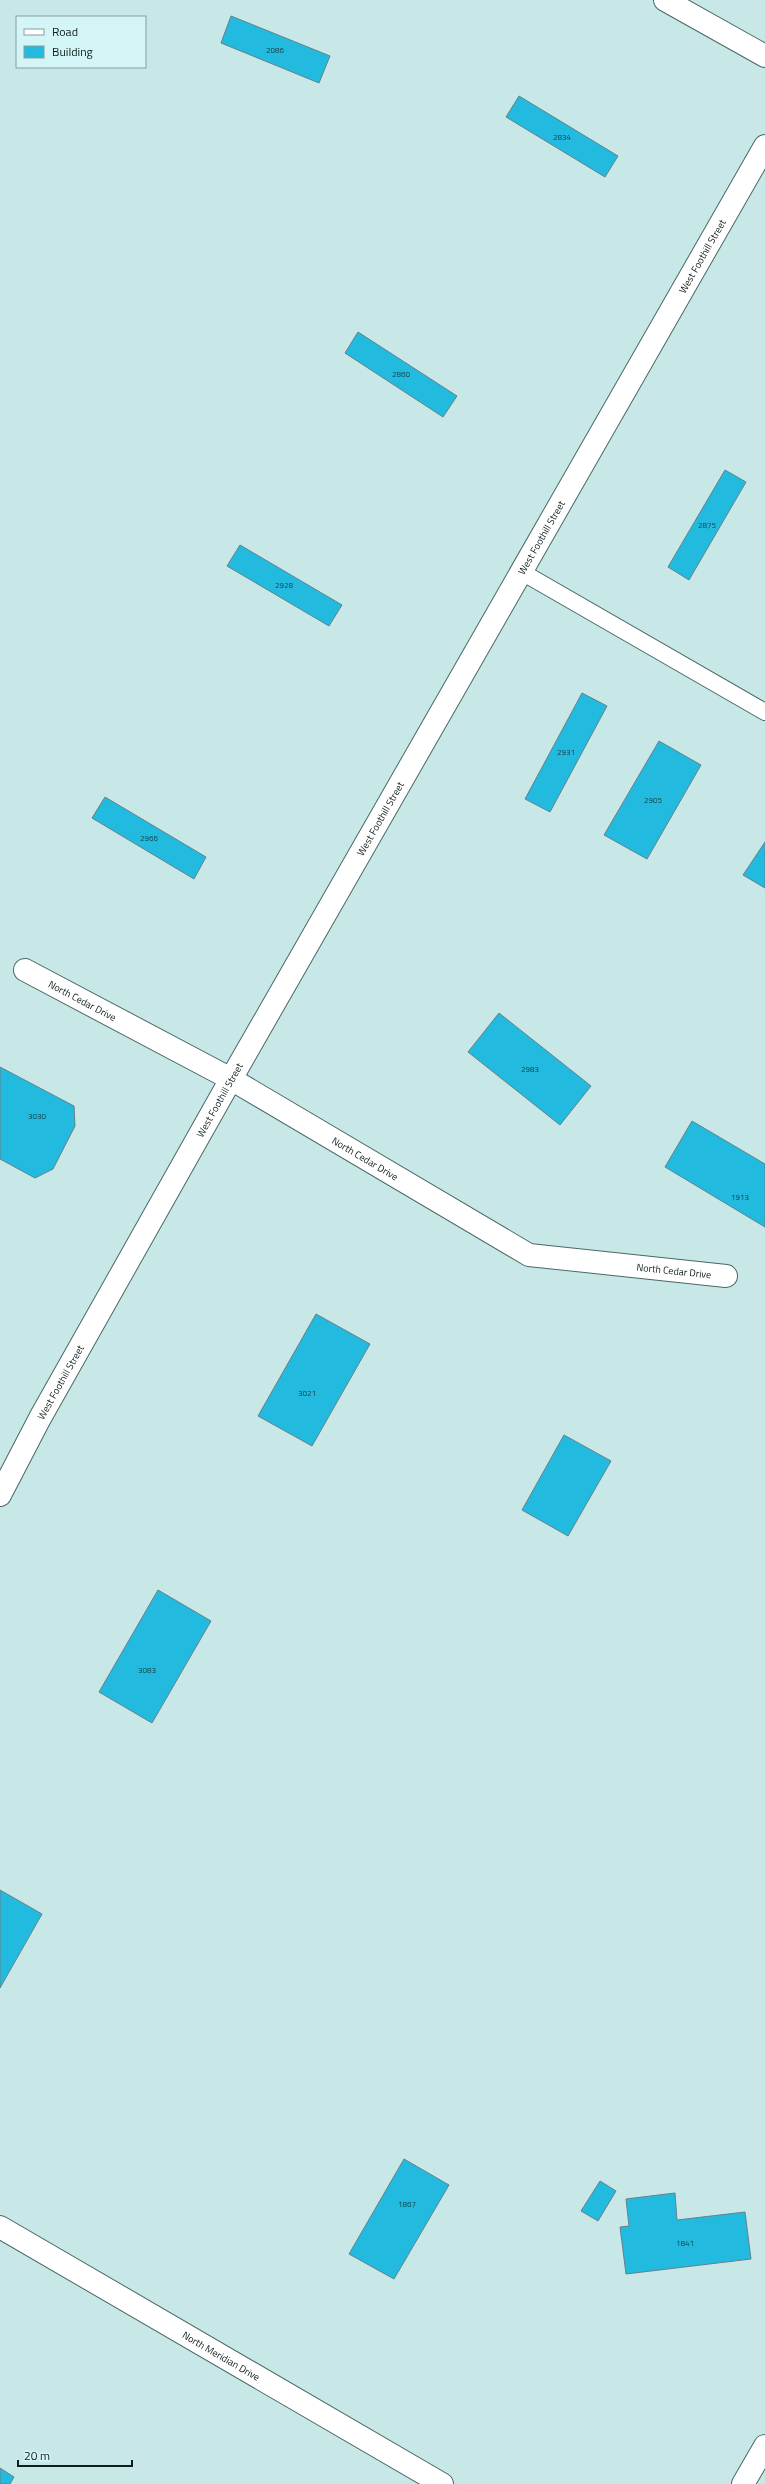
<svg xmlns="http://www.w3.org/2000/svg" width="765" height="2484" font-family="'Titillium Web',sans-serif">
<style>
.building{fill:#22bbdf;stroke:#65818a}
.lines{fill:none;stroke-linecap:round;stroke-linejoin:round}
.service-casing{stroke:#4a6867;stroke-width:18}
.minor-casing{stroke:#4a6867;stroke-width:24}
.tertiary-casing{stroke:#4a6867;stroke-width:24}
.service{stroke:#fff;stroke-width:16}
.minor{stroke:#fff;stroke-width:22}
.tertiary{stroke:#fff;stroke-width:22}
.labels{text-anchor:middle;stroke-width:3;stroke-linejoin:round;paint-order:stroke}
.number-label{font-size:8px;fill:#15444e}
.street-label{font-size:10px;fill:#111d1d;stroke:#d4f5f5}
</style>
<rect width="100%" height="100%" fill="#c7e8e7"/>
<path class="building" d="M231 16 330 56 319 83 221 43Z
M519 96 618 156 605 177 506 117Z
M358 332 457 396 443 417 345 353Z
M725 470 746 482 689 580 668 567Z
M240 545 342 605 329 626 227 566Z
M582 693 607 706 550 812 525 799Z
M659 741 701 765 647 859 604 835Z
M105 797 206 857 194 879 92 818Z
M765 842V888L743 875Z
M499 1013 591 1086 560 1125 468 1052Z
M0 1067 74 1106 75 1126 53 1169 35 1178 0 1159Z
M692 1121 765 1164V1227L665 1167Z
M316 1314 370 1344 312 1446 258 1416Z
M564 1435 611 1461 568 1536 522 1510Z
M158 1590 211 1621 152 1723 99 1692Z
M0 1890 42 1914 0 1988Z
M404 2159 449 2185 394 2279 349 2254Z
M600 2181 616 2191 598 2221 581 2211Z
M675 2193 677 2220 745 2212 751 2259 626 2274 620 2227 629 2226 626 2199Z
M0 2468 14 2477 10 2484H0Z"/>
<g class="lines">
<defs>
<path id="service" d="M520 571 765 712"/>
<g id="minor">
<path d="M665 0 765 56"/>
<path id="s1" d="M25 970 231 1079 529 1255 726 1276"/>
<path id="s2" d="M0 1495 40 1418 231 1079 765 146"/>
<path d="M743 2484 765 2446"/>
</g>
<g id="tertiary">
<path id="s3" d="M0 2227 442 2484"/>
</g>
</defs>
<use href="#service" class="service-casing"/>
<use href="#minor" class="minor-casing"/>
<use href="#tertiary" class="tertiary-casing"/>
<use href="#service" class="service"/>
<use href="#minor" class="minor"/>
<use href="#tertiary" class="tertiary"/>
</g>
<g class="labels">
<g class="number-label">
<text x="275" y="53">2086</text>
<text x="562" y="140">2834</text>
<text x="401" y="377">2860</text>
<text x="707" y="528">2875</text>
<text x="284" y="588">2928</text>
<text x="566" y="755">2931</text>
<text x="653" y="803">2905</text>
<text x="149" y="841">2966</text>
<text x="530" y="1072">2983</text>
<text x="37" y="1119">3030</text>
<text x="740" y="1200">1913</text>
<text x="307" y="1396">3021</text>
<text x="147" y="1673">3083</text>
<text x="407" y="2207">1867</text>
<text x="685" y="2246">1841</text>
</g>
<g class="street-label">
<text dy="4" stroke="none"><textPath href="#s2" startOffset="1424">West Foothill Street</textPath></text>
<text dy="4" stroke="none"><textPath href="#s2" startOffset="1100">West Foothill Street</textPath></text>
<text dy="4" stroke="none"><textPath href="#s2" startOffset="776">West Foothill Street</textPath></text>
<text dy="4" stroke="none"><textPath href="#s1" startOffset="65">North Cedar Drive</textPath></text>
<text dy="4" stroke="none"><textPath href="#s2" startOffset="452">West Foothill Street</textPath></text>
<text dy="4" stroke="none"><textPath href="#s1" startOffset="389">North Cedar Drive</textPath></text>
<text dy="4" stroke="none"><textPath href="#s1" startOffset="725">North Cedar Drive</textPath></text>
<text dy="4" stroke="none"><textPath href="#s2" startOffset="128">West Foothill Street</textPath></text>
<text dy="4" stroke="none"><textPath href="#s3" startOffset="256">North Meridian Drive</textPath></text>
</g>
</g>
<rect x="16" y="16" width="130" height="52" fill="#d4f5f5" stroke="#869f9f"/>
<rect x="24" y="29" width="20" height="6" fill="#ffffff" stroke="#869f9f"/>
<text x="52" y="36" font-size="12" fill="#111d1d">Road</text>
<rect x="24" y="46" width="20" height="12" fill="#22bbdf" stroke="#869f9f"/>
<text x="52" y="56" font-size="12" fill="#111d1d">Building</text>
<path d="M18 2460v6h114v-6" fill="none" stroke="#111d1d" stroke-width="2"/>
<text x="24" y="2460" font-size="12" fill="#111d1d" stroke="#d4f5f5" stroke-width="3" paint-order="stroke">20 m</text>
</svg>
